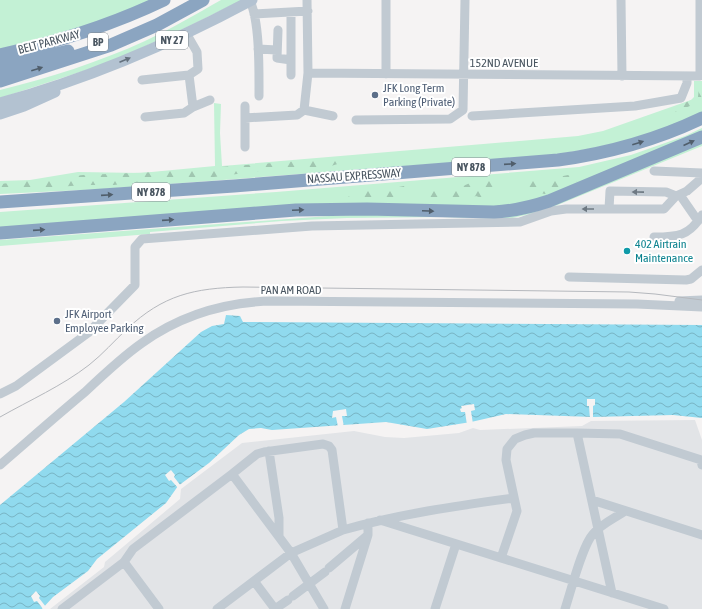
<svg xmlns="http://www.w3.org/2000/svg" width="702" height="609" font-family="'Asap Condensed',sans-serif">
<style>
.airport{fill:#e2e4e7}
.green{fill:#c3f1d5}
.forest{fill:url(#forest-firs)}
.water{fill:url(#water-waves)}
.pier{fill:#f5f3f3}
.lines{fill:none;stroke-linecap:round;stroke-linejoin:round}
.minor{stroke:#c1cad2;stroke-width:9}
.major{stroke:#b3c2d1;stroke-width:11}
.highway{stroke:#8ba5c1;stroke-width:13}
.tram{stroke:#b5b8bd;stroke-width:1}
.oneway{fill:#64717d}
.oneway2{fill:#505e6b}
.oneway3{fill:#6e7983}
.service-dot{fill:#5c6f8a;stroke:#fff;stroke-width:1.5}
.culture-dot{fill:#0f9aa8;stroke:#fff;stroke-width:1.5}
.labels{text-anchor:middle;stroke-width:4;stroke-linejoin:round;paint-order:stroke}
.shield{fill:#fff;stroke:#808990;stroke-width:1}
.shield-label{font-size:11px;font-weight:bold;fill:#4a5661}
.street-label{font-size:12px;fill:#4a5661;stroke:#fff}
.service-label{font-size:12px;fill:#4e5e75;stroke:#fff;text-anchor:start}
.culture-label{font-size:12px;fill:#0d838f;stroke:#fff;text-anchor:start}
</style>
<defs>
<pattern id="forest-firs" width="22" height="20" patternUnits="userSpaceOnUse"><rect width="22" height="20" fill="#c3f1d5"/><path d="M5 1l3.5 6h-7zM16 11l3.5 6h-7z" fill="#a0c6b0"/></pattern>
<pattern id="water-waves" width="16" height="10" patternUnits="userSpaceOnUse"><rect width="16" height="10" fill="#90daee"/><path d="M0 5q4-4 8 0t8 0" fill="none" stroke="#78b4c4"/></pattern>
</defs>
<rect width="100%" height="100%" fill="#f5f3f3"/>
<path class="airport" d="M695 420 702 440V609H50L104 567 105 562 180 499 181 489 242 443 354 431 385 437 404 438 459 433 473 428 480 430 582 426 591 421Z"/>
<path class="green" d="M0 0H152L113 17 50 37 0 49Z
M221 0H242L181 30 108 63 0 98V90C49 78 99 62 145 41 171 29 196 14 221 0Z
M694 81H702V112C648 138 600 149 541 156L103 189 0 194V181L30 180 78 172 141 173 215 166 214 103 221 104 220 133 222 166 578 136 603 131 691 100 694 97Z
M702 128V135L517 209 414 208 0 230V212L276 192 579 167 631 155 685 136Z
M702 142V146L543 211 508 219 442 217 347 218 282 221 150 232V234L0 246V240L329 216 374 214 495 216Z"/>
<path class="forest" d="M702 85V101L668 115H657L698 97 699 87Z
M347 157V159L344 162 331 166 267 170 214 177 194 178 181 176 114 185H85L0 191V184L83 175 158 172Z
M583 172 580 180 545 194 535 192 522 185 528 179 532 178 558 177Z
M484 180 490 181 497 187 494 191 493 200 489 201 476 196 462 203H455L444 199 426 200 418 197V194L431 188 456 189 470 183H476Z
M404 186H410L411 188 408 194 407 200 404 201 393 198 382 201 364 198 349 199 348 198C353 185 374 192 384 190 391 190 397 187 404 186Z"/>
<path class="water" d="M226 315 240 316 243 322 702 325V418L673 415 593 417 506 414 471 422 427 429 386 422 272 430 261 428 249 429 239 435 209 463 178 486 166 503 97 559 88 571 53 597 42 609H0V505L124 402 201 332 212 326 224 324Z"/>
<path class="pier" d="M587 399H595V405L593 406V419H590L589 406H587Z
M474 404 475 410 471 411 473 424 467 425 465 412H461L460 409 462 408 461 406Z
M346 409 347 416H342L344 427H338L336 417 332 418 333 411Z
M171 470 175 475 174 477 181 486 178 488 171 480 169 481 165 475Z
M36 591 40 596 39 598 46 607 45 609H43L37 601 34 602 31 596Z"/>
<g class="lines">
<path class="minor" d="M621 0 622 76
M250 1C260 22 259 72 259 96
M254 14 308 11
M278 30 277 58 291 60V12
M258 49 277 50
M291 60V75
M308 73 700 76V0
M386 74V0
M189 75 193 107
M142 80 189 75 198 69 197 52 186 33
M245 106V147
M304 110 308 73 307 0
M472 116 635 106 681 98 687 83V76
M145 117 184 113 193 107 210 100
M245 118 297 115 304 110 333 116
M356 120 450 119 463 110 465 0
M654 171 702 173
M680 195 698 221
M609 209 610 191 666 192 676 196
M654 237C678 237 689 236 702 215
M569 277 686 280 691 279 702 270
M679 301 702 300
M0 394 16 386 88 333 135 285V247L142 239 312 226 520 222 551 211 566 209H664L676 196 687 191 702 178
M577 433 612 593
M269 451 279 518V537
M0 465C28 441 56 416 85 392 103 375 122 357 142 343 181 315 226 302 273 301L637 304 702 307
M592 500 702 535
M380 520 664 609
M343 530C399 514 456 506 514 498
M501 558 517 511 506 460 507 449 515 439 525 435 534 433H577L620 434 701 460 702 465
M124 562 159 609
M329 568 368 535
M254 581 275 609
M293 596 325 572
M62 609 124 562 133 549 232 474 291 553 324 609
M217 609 291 553 343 530 332 450 329 446 323 444 264 452 257 454 232 474
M275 609 288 600
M345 609 368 535V523
M435 609 456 544
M565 609C571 591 582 546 593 534 601 524 615 518 625 511"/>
<path class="major" d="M0 103C88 79 172 43 252 0
M0 114 24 106 55 92"/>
<path class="highway" d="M0 55C58 42 110 26 164 0
M0 68 68 51
M0 81 111 45 157 25 203 0
M0 202 234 186 558 160C609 153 656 140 702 118
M0 233 296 210 367 209 494 212C513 211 531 207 549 201L702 137"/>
<path class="tram" d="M0 417C30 400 62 386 89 365 103 354 114 341 127 329 163 295 194 288 243 287L629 292 655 294 702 300"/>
</g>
<defs><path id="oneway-solid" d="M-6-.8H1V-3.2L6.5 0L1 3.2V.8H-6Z"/></defs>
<use class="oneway" href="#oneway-solid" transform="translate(125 60) rotate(-23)"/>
<g class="oneway2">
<use href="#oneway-solid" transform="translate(37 69) rotate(-17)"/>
<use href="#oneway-solid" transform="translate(638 143) rotate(-17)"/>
<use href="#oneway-solid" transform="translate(689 143) rotate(-24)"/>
<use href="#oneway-solid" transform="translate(510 164) rotate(-4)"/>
<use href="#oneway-solid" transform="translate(107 195) rotate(-4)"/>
<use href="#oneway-solid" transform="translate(298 210) rotate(-3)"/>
<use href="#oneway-solid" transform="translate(428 211) rotate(2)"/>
<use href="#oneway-solid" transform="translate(168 220) rotate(-4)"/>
<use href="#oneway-solid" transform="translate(39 230) rotate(-4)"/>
</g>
<g class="oneway3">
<use href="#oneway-solid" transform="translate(638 192) rotate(-179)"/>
<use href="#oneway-solid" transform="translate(588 209) rotate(180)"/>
</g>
<g class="service-dot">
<circle cx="375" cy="95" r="4"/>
<circle cx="57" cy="321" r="4"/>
</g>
<circle class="culture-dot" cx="627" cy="251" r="4"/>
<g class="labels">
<g class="shield">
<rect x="156" y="31" width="32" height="18" rx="3"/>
<rect x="88" y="33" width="20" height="18" rx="3"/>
<rect x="452" y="158" width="38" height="18" rx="3"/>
<rect x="132" y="183" width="38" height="18" rx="3"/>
</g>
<g class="shield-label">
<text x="172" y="44">NY 27</text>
<text x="98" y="46">BP</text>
<text x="471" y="171">NY 878</text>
<text x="151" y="196">NY 878</text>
</g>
<g class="street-label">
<text transform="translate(49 42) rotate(-15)" y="4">BELT PARKWAY</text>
<text x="504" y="67">152ND AVENUE</text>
<text transform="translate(354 176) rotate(-4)" y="4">NASSAU EXPRESSWAY</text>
<text x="291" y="294">PAN AM ROAD</text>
</g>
<g class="service-label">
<text x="383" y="92">JFK Long Term<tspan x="383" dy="14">Parking (Private)</tspan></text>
<text x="65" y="318">JFK Airport<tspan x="65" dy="14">Employee Parking</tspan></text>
</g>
<g class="culture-label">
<text x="635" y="248">402 Airtrain<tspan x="635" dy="14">Maintenance</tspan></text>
</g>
</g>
</svg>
